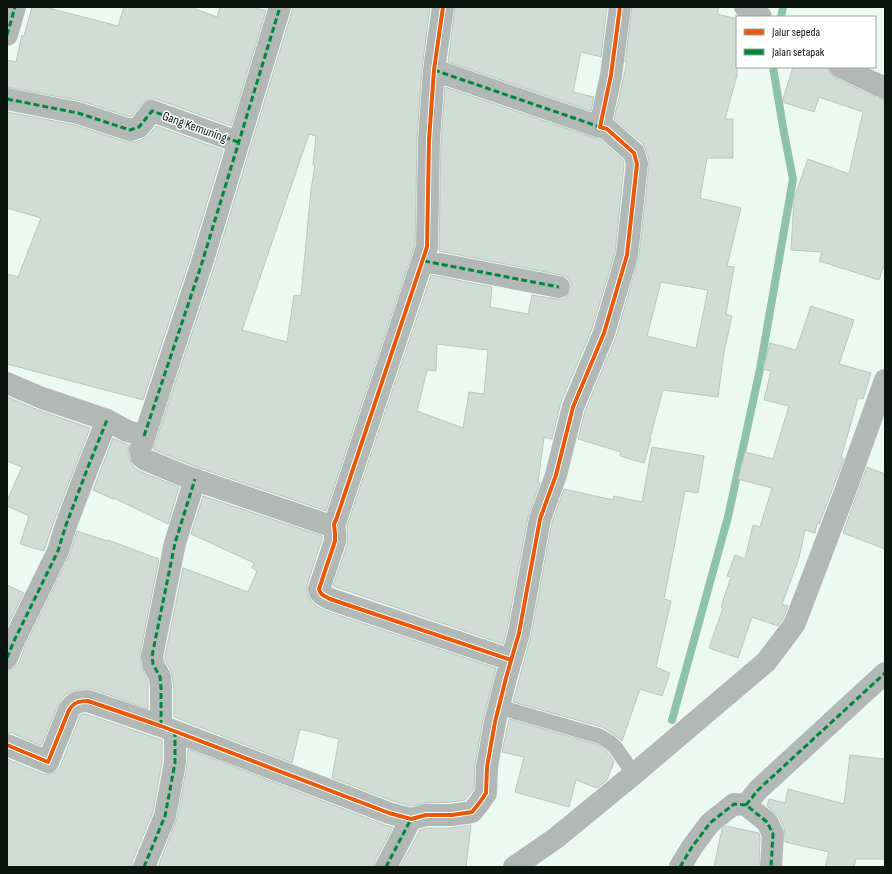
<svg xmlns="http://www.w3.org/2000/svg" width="892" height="874" font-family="'Sofia Sans Condensed',sans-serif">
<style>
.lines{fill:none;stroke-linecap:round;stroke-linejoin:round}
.stream{stroke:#8fc2ab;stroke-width:8}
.building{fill:#d1dcd6;stroke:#bac6c0;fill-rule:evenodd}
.lane{stroke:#b1b8b5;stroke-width:15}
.street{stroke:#b1b8b5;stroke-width:22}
.quiet{stroke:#00873e;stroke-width:3;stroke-dasharray:6 3;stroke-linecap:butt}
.cycleway-casing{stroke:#fff;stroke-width:6}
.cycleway{stroke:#e8590c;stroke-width:4}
.labels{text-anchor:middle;stroke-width:3;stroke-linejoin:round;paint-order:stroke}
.street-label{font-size:13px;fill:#0a1510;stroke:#fff}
</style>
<rect width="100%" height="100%" fill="#ecf9f2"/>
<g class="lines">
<path class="stream" d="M781 17 783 7
M672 720 728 517 760 369 793 179 784 133 773 67"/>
</g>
<path class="building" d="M32 7H45L118 26 124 7H190L217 17 220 7H252L266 11 231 126 156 99H149L143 103 132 116 130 117 81 101 7 87V60L16 62 22 35 24 36Z
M292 7H430L422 69 417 139 415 245 326 511 191 465 153 449 213 270 292 11ZM309 134 316 136 313 165H315L311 190 301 296 294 295 287 342 242 330Z
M455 7H607L601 57 581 52 573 92 594 97 591 111 448 62Z
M632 7H719L717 14 737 19V75L725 119H733V158H707L700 198 741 208 727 266 734 267 726 314 732 316 724 352 718 397 663 390 650 438 651 439 644 463 620 456 621 452 578 439 585 411 616 337 639 256 649 165V161L646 150 643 144 614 119 627 62H625ZM661 282 708 290 696 348 647 336Z
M793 67H828L830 74 835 78 880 99 885 100V262L879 280 819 261 822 252 791 250 794 198 808 159 849 174 863 112 819 97 814 112 782 102Z
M445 87 601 140 623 160 624 165 615 253 592 329 561 402 552 439 544 437 538 483H540L528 517 507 630 503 644 333 586 347 545V526L431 275 492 287 490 307 528 314 532 295 557 299H563L568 295 571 290V283L567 277 561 275 439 251 441 141ZM437 344 488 350 484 394 469 392 463 428 417 411 427 370 436 371Z
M7 112 75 125 127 142H134L143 139 149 135 156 126 223 150 189 262 143 400 7 364V274L18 277 41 218 7 208Z
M811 306 854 320 839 364 871 373 863 399 858 398 841 458 844 459 819 524 817 523 815 533 805 530 799 558 782 604 788 606 784 617 778 626 752 617 738 658 709 648 723 608 721 607 731 577 727 576 735 555 745 559 753 525 760 527 772 488 738 479 745 452 773 459 789 406 764 400 771 371 763 369 770 343 796 350Z
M7 397 38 410 90 428 54 521 44 551 20 544 29 516 7 506V501L22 467 7 461Z
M113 438 121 442 129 445 128 452 129 458 132 464 135 468 139 471 179 487 168 524 114 498 113 499 93 490Z
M652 447 704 456 698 493 685 491 664 599 671 601 656 667 670 673 662 696 640 689 622 741 612 733 602 727 513 702 531 635 552 522 564 489 613 500 614 496 642 502Z
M867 467 885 474V549L843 533Z
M203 496 322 536V539L307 585V592L309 597 312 602 318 607 326 611 496 668 483 720 475 765 474 789 465 800 451 802 426 803 411 806 393 801 332 778 339 739 300 729 292 763 174 717V688L172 676 171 671 165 660V656L183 568 248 592 257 571 252 568 254 563 191 534Z
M77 531 107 541 108 540 159 559 140 654 141 666 148 681V709L92 689H81L73 691 65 695 59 703 41 746 12 733H7V670L14 668 19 663 25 646 69 556Z
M7 585 24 593 7 627Z
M82 714H86L162 740V762L153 812 132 862V867H7V759L43 774H49L55 772 60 767 80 716Z
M509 719 596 744 603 748 608 753 614 762 607 780 597 788 576 780 569 807 515 792 524 757 502 752Z
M188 749 385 825 393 827 375 861 374 867H158L177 818 187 765Z
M850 755 885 759V859H856L854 867H825L829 852 785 842V835L784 828 778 816 767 806 769 799 785 803 788 789 844 804Z
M471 825 466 867H400L420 830 428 828H452Z
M726 826 759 833 760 837 759 867H714L722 829Z"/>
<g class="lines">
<path class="lane" d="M499 707 599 736 608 741 615 747 634 774"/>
<path class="street" d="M280 7 201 266 140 450 141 456 144 459 187 477 328 525 334 524
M443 7 434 70 429 140 427 247 336 520 334 524 335 533V541L319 589C320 595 325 596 330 599L511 660
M745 7 752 10 761 17
M7 35 15 7
M840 67 885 88
M434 70 600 127
M7 99 78 113 130 130 139 127 152 111 238 142
M424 261 559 287
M7 383 42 398 107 420 127 431 144 436
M7 658 14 641 58 551 66 525 88 467 107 420
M161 726V688L160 677 153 664 152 656 175 543 195 479
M7 745 48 762 69 710C74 702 79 701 88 701L161 726 389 813 411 819 426 815H452L472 812 480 802 486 793 487 767 495 722 506 678 519 633 540 519 556 475 573 407 604 333 627 255 637 164 634 153 607 129 600 127 611 75 620 7
M746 805 758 790 885 673
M144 867 165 816 175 763V732
M386 867 411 819
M514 867 556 838 634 774 766 662 791 629 795 623 846 489 885 380
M680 867 692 847 710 823 734 804 746 805 767 822 773 834 771 867"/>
<path class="quiet" d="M7 35 15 7
M434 70 600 127
M7 99 78 113 130 130 139 127 152 111 238 142
M424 261 559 287
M144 436 201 266 280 7
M7 658 14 641 58 551 66 525 88 467 107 420
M161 726V688L160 677 153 664 152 656 175 543 195 479
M746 805 758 790 885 673
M144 867 165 816 175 763V732
M386 867 411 819
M680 867 692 847 710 823 734 804 746 805 767 822 773 834 771 867"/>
<defs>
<path id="cycleway" d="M443 7 434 70 429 140 427 247 336 520 334 524 335 533V541L319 589C320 595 325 596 330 599L511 660
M7 745 48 762 69 710C74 702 79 701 88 701L161 726 389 813 411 819 426 815H452L472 812 480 802 486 793 487 767 495 722 506 678 519 633 540 519 556 475 573 407 604 333 627 255 637 164 634 153 607 129 600 127 611 75 620 7"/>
</defs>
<use href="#cycleway" class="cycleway-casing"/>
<use href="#cycleway" class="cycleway"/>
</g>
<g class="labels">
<g class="street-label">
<text transform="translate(195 126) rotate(20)" y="5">Gang Kemuning</text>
</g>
</g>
<rect width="892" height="874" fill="none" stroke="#0a1510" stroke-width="16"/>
<rect x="736" y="16" width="140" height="52" fill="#ffffff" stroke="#9da19f"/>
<rect x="744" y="29" width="20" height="6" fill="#e8590c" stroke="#9da19f"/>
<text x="772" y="36" font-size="12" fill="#0a1510">Jalur sepeda</text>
<rect x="744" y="49" width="20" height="6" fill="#00873e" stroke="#9da19f"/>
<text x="772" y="56" font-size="12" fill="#0a1510">Jalan setapak</text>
</svg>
